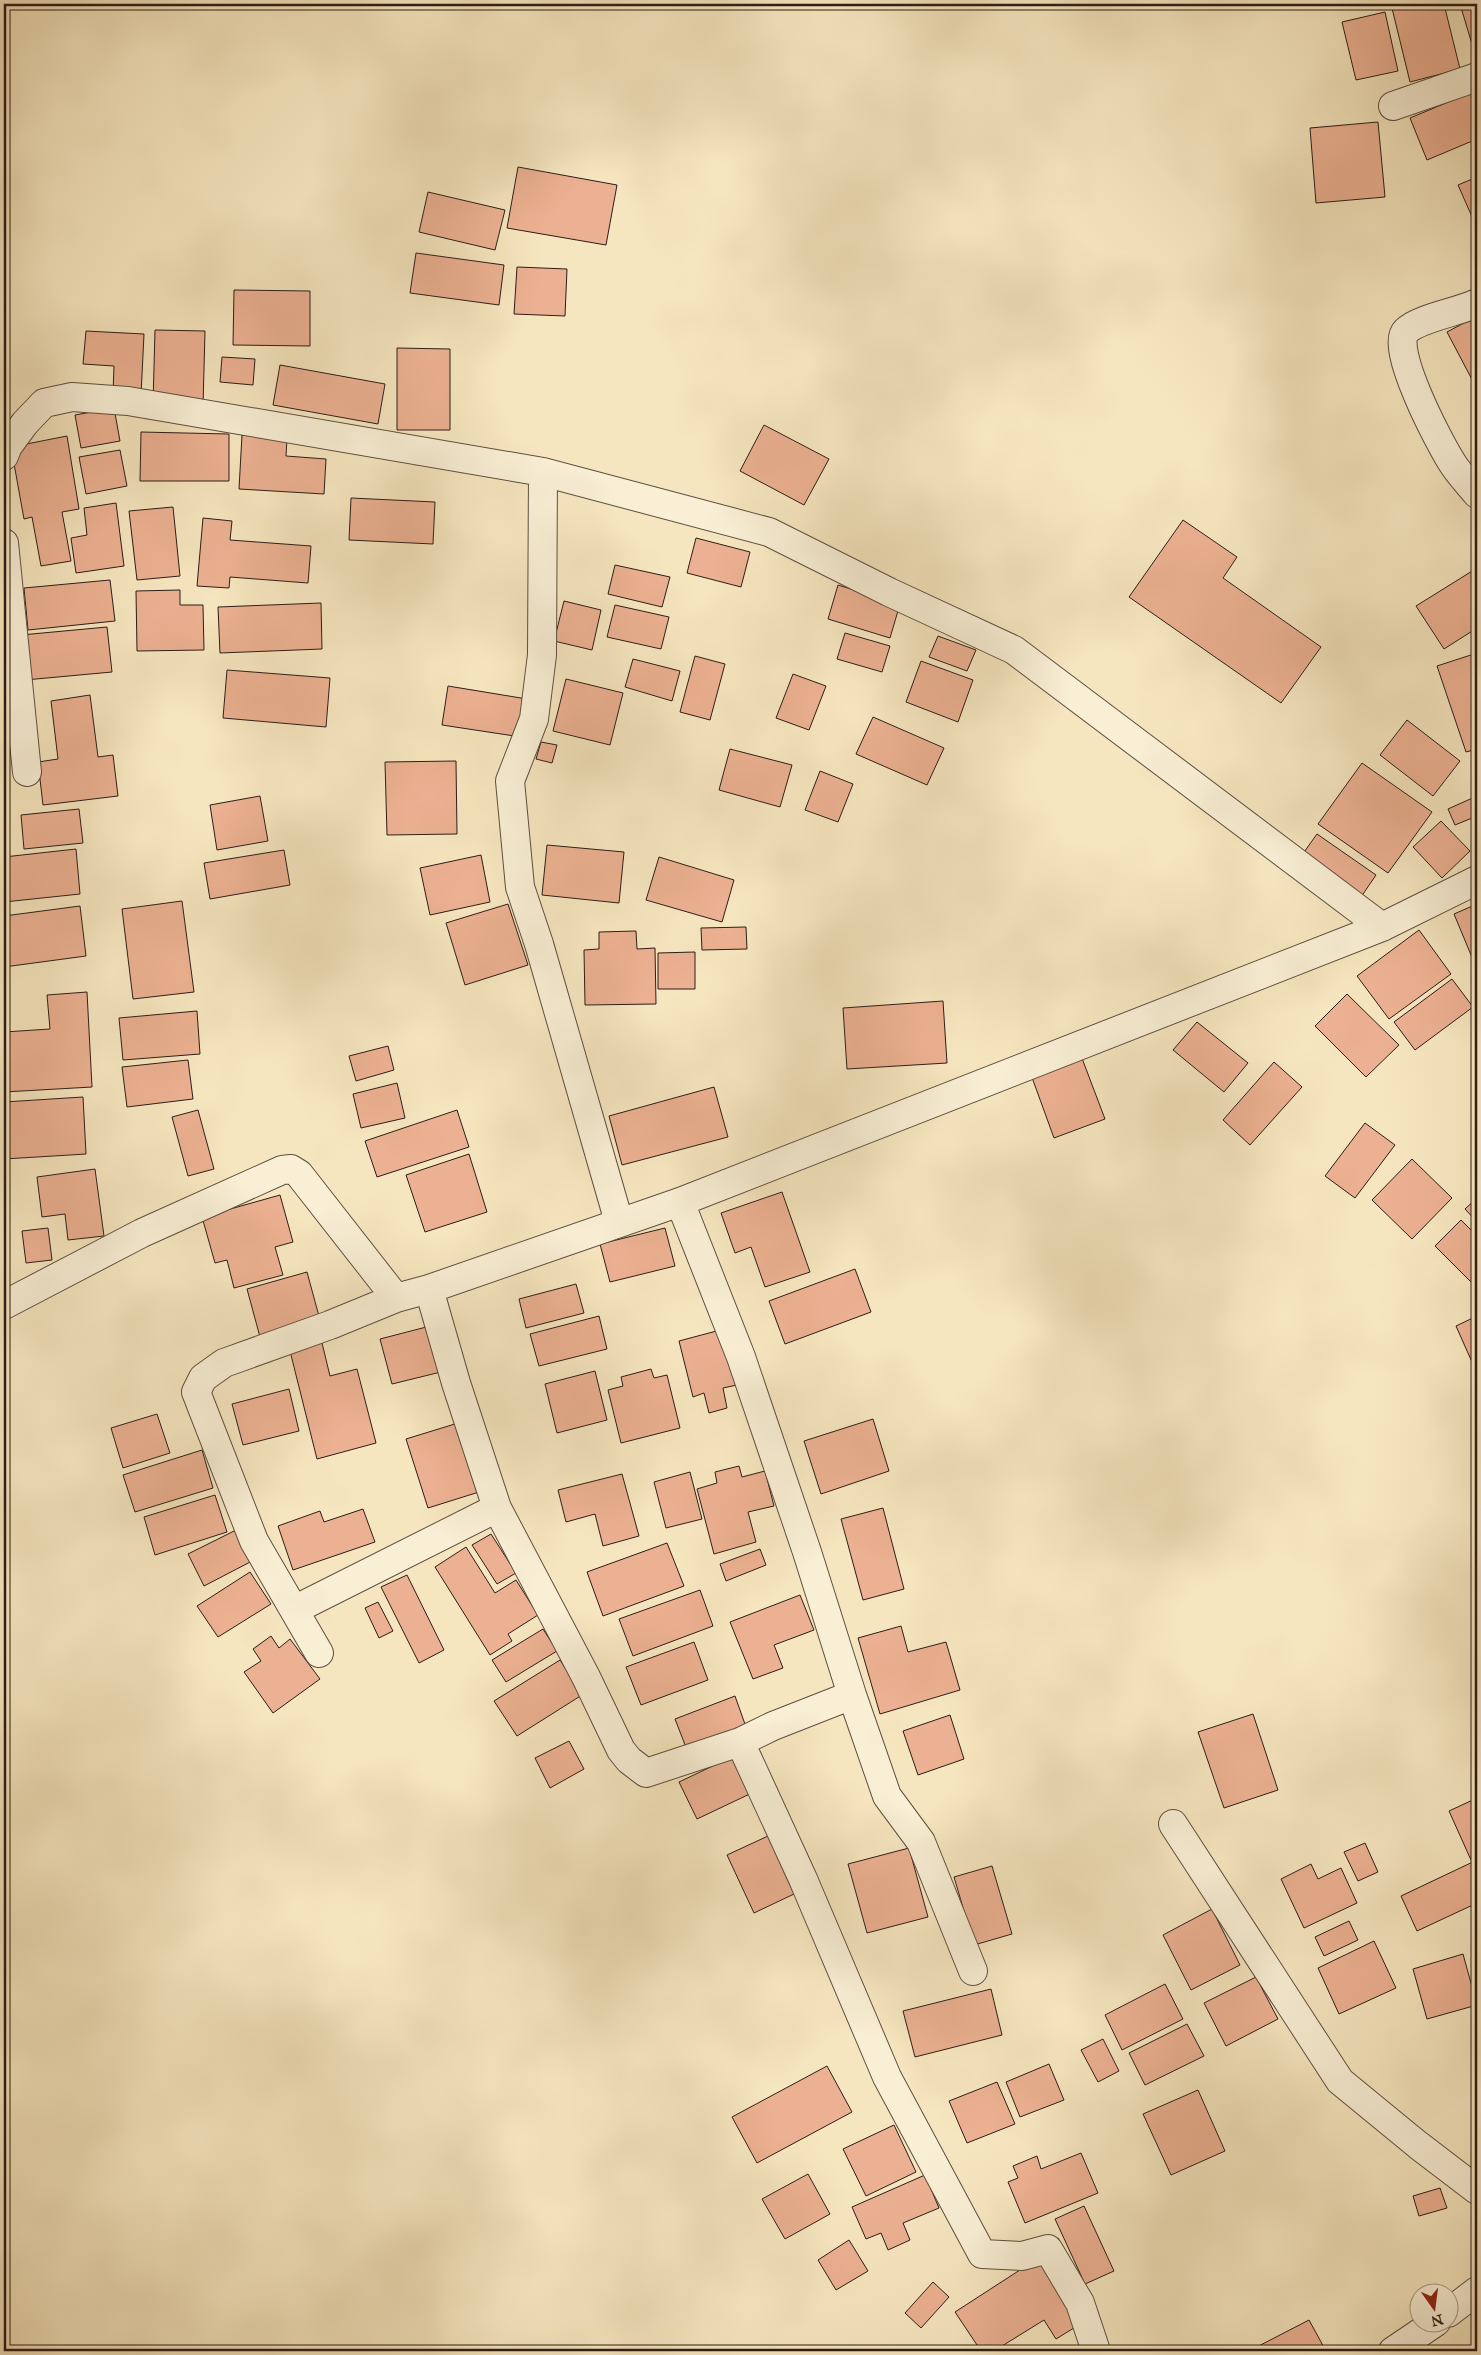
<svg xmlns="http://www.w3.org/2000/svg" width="1481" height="2355" font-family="'IM FELL Great Primer',serif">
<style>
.building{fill:#ecb192;stroke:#2c1d17}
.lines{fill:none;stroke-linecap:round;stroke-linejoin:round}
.street-casing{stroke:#5e4f41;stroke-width:30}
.street{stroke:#f9efd5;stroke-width:28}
</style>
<rect width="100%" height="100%" fill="#f6e6bf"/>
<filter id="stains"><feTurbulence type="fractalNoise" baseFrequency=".004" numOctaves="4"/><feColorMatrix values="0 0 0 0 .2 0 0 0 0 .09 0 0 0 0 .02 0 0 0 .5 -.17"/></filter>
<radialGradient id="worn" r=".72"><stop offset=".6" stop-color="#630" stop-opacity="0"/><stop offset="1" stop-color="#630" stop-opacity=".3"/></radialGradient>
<path class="building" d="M1391 4H1444L1460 69 1410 82Z
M1460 4H1477V61Z
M1385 12 1398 71 1356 80 1342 22Z
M1477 90V139L1427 160 1410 118Z
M1378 122 1385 197 1316 203 1310 128Z
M518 167 617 185 606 245 507 228Z
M1477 177V228L1458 185Z
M428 192 505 210 495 250 419 232Z
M416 253 504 265 499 305 410 293Z
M517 267 567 269 565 316 514 314Z
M234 290 310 291V346L233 345Z
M1477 316V389L1447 332Z
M155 330 205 331 203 406 153 404Z
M86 331 144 334 141 395 113 394 114 366 83 364Z
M397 348 450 349V430H397Z
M222 357 255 359 253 385 220 382Z
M280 365 385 384 378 424 273 405Z
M114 408 120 441 81 448 75 415Z
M764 425 829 459 804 505 740 471Z
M141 432 229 434V481H140Z
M242 435 287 438 286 456 326 459 324 494 239 489Z
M67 436 79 509 62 512 71 561 41 566 32 517 24 519 11 447Z
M120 450 127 486 86 494 79 457Z
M351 498 435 502 433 544 349 540Z
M116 503 124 566 76 573 71 538 87 535 84 508Z
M173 507 180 576 137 580 129 511Z
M203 518 232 521 230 540 311 546 308 583 230 577 229 588 197 586Z
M1183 520 1237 557 1223 578 1321 647 1281 703 1129 597Z
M696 538 750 552 741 587 687 573Z
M615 565 670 577 662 607 608 594Z
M1477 568V628L1444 649 1416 606Z
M110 580 115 621 28 630 24 588Z
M838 585 900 604 890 638 828 619Z
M180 590V605H203L204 650 137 651 136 591Z
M564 601 601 610 592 650 554 641Z
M321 603 322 649 220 653 218 607Z
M615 605 669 617 661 649 607 637Z
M107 627 112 672 25 680 21 635Z
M845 633 890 646 882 672 837 659Z
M938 636 976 650 967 671 929 657Z
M1477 653V749L1466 752 1437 666Z
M695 656 725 664 710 720 680 712Z
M633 659 680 671 672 701 625 687Z
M921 661 973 680 958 722 906 702Z
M227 670 330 678 326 727 223 718Z
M793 674 826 686 809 730 776 718Z
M566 679 623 693 610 745 553 731Z
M448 686 527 699 521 737 442 725Z
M90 695 98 757 113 755 118 796 43 805 38 762 58 759 51 701Z
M873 717 944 748 927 785 856 754Z
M1407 720 1460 761 1433 796 1380 755Z
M541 742 557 745 552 763 536 759Z
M730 749 792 765 780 807 719 790Z
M456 761 457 834 387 835 385 762Z
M1362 763 1432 812 1388 873 1318 824Z
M820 771 853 784 838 822 805 810Z
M260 796 268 841 217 850 210 805Z
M1477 796V816L1455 825 1448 809Z
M79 809 83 843 24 849 21 815Z
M1441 821 1470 851 1442 878 1413 847Z
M1317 834 1376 875 1361 897 1302 855Z
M547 845 624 852 619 903 542 895Z
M76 849 80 894 4 902V857Z
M284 850 290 885 210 899 204 863Z
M481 855 490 902 430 915 420 868Z
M659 857 734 880 722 922 646 900Z
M182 901 194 992 133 999 122 909Z
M508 904 528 965 465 985 446 923Z
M1477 904V966L1476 967 1454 914Z
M80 906 86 956 4 967V916Z
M746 927 747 949 702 950 701 928Z
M1419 930 1451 974 1389 1019 1357 976Z
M636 931 637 949 655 948 656 1004 585 1005 584 950 599 949V932Z
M695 952V989H658V953Z
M1452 979 1473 1007 1415 1050 1394 1022Z
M87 992 92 1087 4 1092V1032L50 1029 47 995Z
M1347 994 1399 1045 1366 1077 1315 1026Z
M943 1001 947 1063 847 1069 843 1008Z
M197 1011 200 1054 123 1060 119 1018Z
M1197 1022 1248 1063 1224 1092 1173 1050Z
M388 1046 394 1070 356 1081 349 1056Z
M1080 1053 1105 1119 1054 1138 1030 1072Z
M188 1060 193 1099 127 1107 122 1067Z
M1274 1062 1302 1087 1250 1145 1223 1120Z
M397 1083 405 1118 361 1128 353 1094Z
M714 1087 728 1137 622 1165 609 1116Z
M83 1097 86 1154 4 1159V1102Z
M198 1110 214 1169 188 1176 172 1117Z
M457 1110 469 1147 377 1177 365 1141Z
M1365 1123 1395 1145 1355 1198 1325 1176Z
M469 1154 487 1212 425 1232 406 1175Z
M1412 1159 1452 1198 1412 1239 1372 1200Z
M95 1169 104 1236 68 1240 65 1214 42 1217 37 1177Z
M782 1192 810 1272 765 1287 751 1247 735 1253 721 1213Z
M280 1195 293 1242 275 1247 283 1275 234 1288 227 1260 215 1263 202 1217Z
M1477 1198V1222L1465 1209Z
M1461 1220 1477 1236V1284L1475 1286 1435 1246Z
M48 1228 52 1260 26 1263 22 1231Z
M665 1228 675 1266 610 1282 600 1244Z
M855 1269 871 1312 785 1344 769 1301Z
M307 1272 320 1320 260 1337 247 1289Z
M576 1284 584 1313 526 1328 519 1299Z
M599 1316 607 1349 539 1366 530 1334Z
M1477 1316V1371H1476L1456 1326Z
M434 1325 445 1371 392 1384 380 1339Z
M724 1329 737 1385 723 1388 727 1408 709 1413 704 1393 693 1397 679 1341Z
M322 1343 330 1376 357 1369 376 1443 317 1459 290 1351Z
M651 1369 654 1378 667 1375 680 1428 621 1443 608 1390 623 1386 621 1377Z
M595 1371 607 1420 557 1433 545 1384Z
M289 1389 299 1431 243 1445 232 1404Z
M157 1414 170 1453 123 1468 111 1428Z
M873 1419 889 1471 821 1494 804 1441Z
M458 1423 479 1492 428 1508 406 1439Z
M202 1450 213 1488 135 1512 123 1475Z
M739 1466 742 1477 765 1471 774 1506 748 1512 756 1542 714 1554 697 1489 717 1483 715 1472Z
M690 1472 702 1519 666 1528 654 1482Z
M622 1474 639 1536 603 1546 595 1514 566 1522 558 1490Z
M215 1495 227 1532 155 1555 144 1517Z
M883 1508 904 1589 863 1600 841 1519Z
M363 1509 375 1542 293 1570 278 1526 320 1511 324 1522Z
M238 1529 254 1560 204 1586 188 1554Z
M491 1534 516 1573 497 1584 472 1545Z
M667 1543 684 1586 603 1616 587 1572Z
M466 1547 495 1593 516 1580 538 1615 508 1634 512 1641 490 1655 435 1567Z
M760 1549 766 1565 726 1581 720 1564Z
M250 1572 271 1604 218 1637 197 1606Z
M407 1575 444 1650 419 1663 381 1587Z
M700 1590 713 1626 633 1656 619 1619Z
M800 1595 814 1630 774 1645 783 1668 753 1679 730 1622Z
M378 1602 393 1631 379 1638 365 1608Z
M901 1626 908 1652 946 1642 960 1690 880 1714 858 1638Z
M543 1629 557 1651 506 1682 492 1660Z
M271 1636 279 1648 290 1639 320 1679 273 1713 244 1672 261 1661 253 1649Z
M694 1642 708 1680 641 1705 626 1667Z
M560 1660 582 1695 517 1736 494 1701Z
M735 1696 746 1727 687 1750 675 1719Z
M1253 1714 1278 1790 1224 1808 1198 1732Z
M950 1715 964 1759 918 1775 903 1731Z
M569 1741 584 1769 550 1788 535 1758Z
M738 1754 756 1791 697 1819 679 1782Z
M1477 1798V1857L1471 1860 1449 1811Z
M768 1836 794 1894 754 1913 727 1855Z
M1365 1843 1378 1872 1358 1881 1344 1852Z
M909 1848 928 1917 867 1933 848 1864Z
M1477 1860V1903L1417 1931 1401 1896Z
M1311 1864 1318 1879 1341 1868 1357 1903 1304 1928 1281 1879Z
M992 1866 1012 1934 974 1945 954 1877Z
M1212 1909 1240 1965 1191 1990 1163 1935Z
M1349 1921 1358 1940 1324 1956 1315 1937Z
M1374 1941 1396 1988 1339 2014 1318 1968Z
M1463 1954 1477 2005 1427 2019 1413 1969Z
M1256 1977 1278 2019 1226 2046 1204 2003Z
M1165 1984 1183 2019 1122 2050 1105 2015Z
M991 1989 1002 2035 915 2057 903 2011Z
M1187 2024 1204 2056 1145 2085 1129 2053Z
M1103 2039 1119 2071 1098 2082 1081 2050Z
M1049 2064 1064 2100 1020 2117 1006 2082Z
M827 2066 852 2112 757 2163 732 2117Z
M997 2082 1015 2124 967 2143 949 2101Z
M1198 2090 1225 2151 1171 2175 1143 2114Z
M894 2125 916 2172 866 2196 843 2149Z
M1081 2153 1098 2193 1025 2223 1008 2182 1018 2178 1013 2166 1037 2156 1041 2169Z
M808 2174 830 2214 785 2239 762 2199Z
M925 2175 939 2208 903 2223 910 2240 888 2250 881 2233 866 2239 852 2207Z
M1440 2188 1447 2208 1419 2216 1413 2196Z
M1084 2206 1114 2271 1085 2284 1055 2219Z
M849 2240 868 2271 836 2290 818 2260Z
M1040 2257 1082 2323 1056 2339 1044 2320 994 2351H981L955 2312Z
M933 2282 949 2297 921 2328 905 2313Z
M1309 2320 1326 2351H1249Z"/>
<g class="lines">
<defs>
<path id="street" d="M1393 106 1477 77
M1477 303C1459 312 1419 318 1406 331 1389 347 1439 442 1451 461 1458 473 1469 484 1477 494
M4 456 8 446 25 423 44 403 72 397 128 401 543 472 769 532 889 592 1014 650 1382 927
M543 472 542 655 534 719 510 781 520 887 539 944 619 1222
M4 543 27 772
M680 1202 741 1357 807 1552 852 1695
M429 1289 456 1383 497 1508 586 1677 621 1750 629 1760 646 1773 740 1742 773 1726 852 1695 887 1796 921 1842 973 1971
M4 1305 142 1233 282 1170 291 1169 299 1174 396 1298
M294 1610 497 1508
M319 1653 254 1541 196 1392 203 1378 224 1363 330 1325 396 1298 429 1289 680 1202 1382 927 1477 880
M740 1742 803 1879 887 2077 982 2254 1022 2256 1048 2249 1080 2303 1096 2351
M1173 1824 1340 2081 1418 2145 1477 2190
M1448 2313 1477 2291
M1393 2351 1436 2322"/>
</defs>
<use href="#street" class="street-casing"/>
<use href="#street" class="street"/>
</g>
<rect width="1481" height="2355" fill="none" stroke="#f6e6bf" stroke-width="20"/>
<rect x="5" y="5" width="1471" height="2345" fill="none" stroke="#2c1d17" stroke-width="2.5"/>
<rect x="10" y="10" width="1461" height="2335" fill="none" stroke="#2c1d17"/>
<g transform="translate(1434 2308) rotate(166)"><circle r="24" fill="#f9efd5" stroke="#a79b89"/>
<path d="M0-4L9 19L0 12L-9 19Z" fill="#8f2418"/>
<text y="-8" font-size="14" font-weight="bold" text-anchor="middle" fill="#2c1d17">N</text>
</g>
<rect width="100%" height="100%" filter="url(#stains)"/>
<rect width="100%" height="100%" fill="url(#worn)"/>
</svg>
